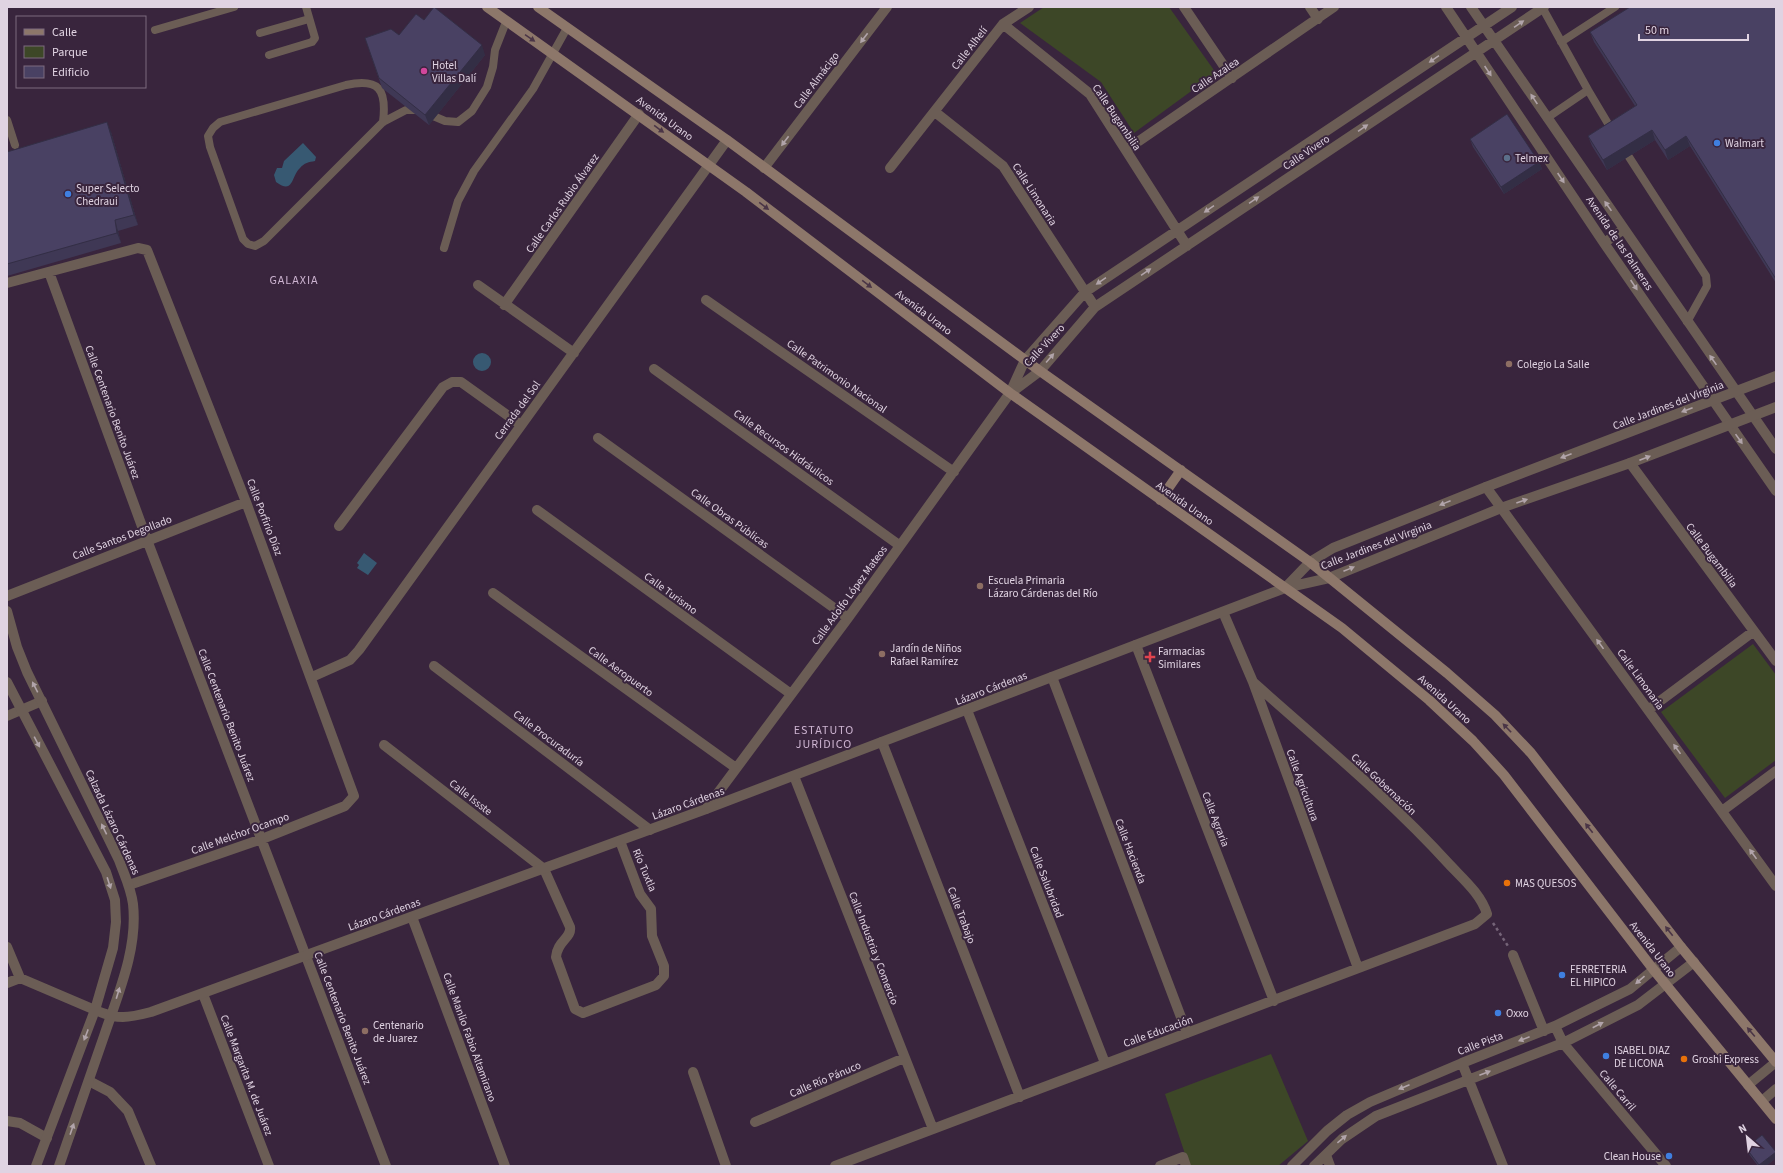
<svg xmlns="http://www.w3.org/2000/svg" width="1783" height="1173" font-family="'Source Sans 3',sans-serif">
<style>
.green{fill:#3d4727}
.water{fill:#375972}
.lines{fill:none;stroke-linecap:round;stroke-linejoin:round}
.path{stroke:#756478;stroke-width:2.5;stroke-dasharray:3 3;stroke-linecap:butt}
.service{stroke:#6b5d55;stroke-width:8}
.pedestrian{stroke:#6b5d55;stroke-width:10}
.minor{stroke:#6b5d55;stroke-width:10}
.tertiary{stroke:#6b5d55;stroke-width:10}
.secondary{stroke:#8d776a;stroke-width:10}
.wall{fill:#3f3855}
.shaded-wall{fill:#332e45}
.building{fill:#494163;stroke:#332e45}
.oneway{fill:#b1a4aa}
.oneway2{fill:#4a3546}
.hotel-dot{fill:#d1479c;stroke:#39253d;stroke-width:1.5}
.shop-dot{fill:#3f7fe0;stroke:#39253d;stroke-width:1.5}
.service-dot{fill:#5c6f8a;stroke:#39253d;stroke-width:1.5}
.education-dot{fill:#8d6e63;stroke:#39253d;stroke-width:1.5}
.health-dot{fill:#e0444e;stroke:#39253d;stroke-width:1.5}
.food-dot{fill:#e8710a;stroke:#39253d;stroke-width:1.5}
.labels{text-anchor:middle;stroke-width:4;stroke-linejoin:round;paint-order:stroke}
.street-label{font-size:11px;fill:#e0d3e2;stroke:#39253d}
.poi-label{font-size:11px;fill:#e0d3e2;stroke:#39253d;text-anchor:start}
.neighbourhood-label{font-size:12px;letter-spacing:1px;fill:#cdb4d1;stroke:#39253d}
</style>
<rect width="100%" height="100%" fill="#39253d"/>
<path class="green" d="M1044 7H1169L1216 73 1134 133 1101 82 1020 23Z
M1753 644 1776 675V760L1725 798 1661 712Z
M1271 1054 1308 1141 1278 1166H1189L1165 1094Z"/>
<path class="water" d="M303 143 316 157 315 161C309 162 304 163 300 168 291 176 294 195 276 182L274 175 277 168H282L284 161Z
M473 362a9 9 0 1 1 18 0a9 9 0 1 1-18 0Z
M364 553 377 563 368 575 357 568 359 565 357 563Z"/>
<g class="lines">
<path class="path" d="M1493 923 1508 946"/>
<path class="service" d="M1542 7 1588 90
M155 30 234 7
M260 33 309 19
M1561 42 1615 7
M269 55 312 42 315 38 306 7
M1547 118 1588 90 1613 132
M7 120 15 145
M383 122C387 89 379 78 346 85L220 122 213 128 208 136 210 147 243 239 248 244 255 246 264 241 383 122 406 110H419L445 121 458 122 472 111 487 87 493 67 495 50 506 22
M1629 157 1706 276 1707 286 1687 322
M444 248 458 201 474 171 533 89 567 28"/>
<path class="pedestrian" d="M693 1072 726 1166"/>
<path class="minor" d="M1184 7 1232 78
M1310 7 1318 19
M1446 7 1604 243 1776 491
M1471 7 1776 449
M1003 24 1090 94 1187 246
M935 112 1003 166 1095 307
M1126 150 1334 7
M764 168 887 7
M890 168 1003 24 1029 7
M1604 243 1624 229
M49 272 147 540 386 1166
M7 283 138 248 147 250 246 502 354 796 345 806 262 839 129 885
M478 285 574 353
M706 300 954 472
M504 305 639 114
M654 369 899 545
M1012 392 1040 371 1095 307 1544 7
M598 438 848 618
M1630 463 1776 661
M1486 487 1776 886
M537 510 791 694
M339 526 443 387 452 382H461L521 425
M493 593 736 768
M7 596 246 502
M1223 612 1253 682 1358 968
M1136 645 1274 1001
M434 666 650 830
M312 677 350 660 359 650 727 140
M1052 677 1187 1033
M967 710 1105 1063
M1648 710 1754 631
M7 716 42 701
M882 742 1020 1097
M384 745 544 869 570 927C572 938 557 941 556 957L575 1009 583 1013 656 985 664 976V966L652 936 651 909 640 894 620 841
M794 776 933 1129
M706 809 848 618 1010 393 1025 360 1085 292 1512 7
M1722 811 1776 771
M412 917 505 1166
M7 947 20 978
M1513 955 1544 1031
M7 983 20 978 95 1010
M203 994 269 1166
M1555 1026 1563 1043 1666 1166
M1462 1063 1503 1166
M89 1081 110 1092 128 1111 151 1166
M1748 1085 1776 1062
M1762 1101 1776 1089
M7 1121 20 1123 47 1138
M755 1122 904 1058
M1326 1155 1330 1166
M835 1166 1475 924 1487 914C1481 894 1463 879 1449 864 1389 798 1319 741 1253 682
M1160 1166 1183 1157 1186 1166
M1292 1166 1327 1131 1347 1115 1370 1102 1462 1063 1555 1026 1630 989 1681 947
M1314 1166 1342 1139 1376 1116 1563 1043 1638 1005 1694 962"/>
<path class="tertiary" d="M1285 588 1310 562 1333 548 1486 487 1776 376
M7 611 17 647 27 672 119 860C124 874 131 888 133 904 138 949 118 994 104 1036 89 1080 74 1123 59 1166
M7 682 106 872 115 900 116 922 113 948 95 1010 36 1166
M95 1010C118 1020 128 1018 151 1012L706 809 1285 588 1329 578 1501 508 1630 463 1776 407"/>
<path class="secondary" d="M487 7 746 192 1010 393 1342 628 1429 700 1473 741 1504 775 1653 969 1776 1119
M538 7 727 140 1040 371 1310 562 1447 673 1495 715 1531 753 1681 947 1776 1062
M1160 500 1181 470"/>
</g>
<path class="wall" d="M1776 7V283L1690 146 1668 160 1655 140 1607 170 1592 146 1588 136 1635 106 1594 42 1590 32Z
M424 20 485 55 429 125 382 88 365 38 399 35Z
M111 132 138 225 118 231 121 243 7 276V152Z
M1470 139 1539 162 1542 169 1504 194 1473 147Z
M1746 1148 1776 1151V1158L1766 1166H1758L1748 1153Z"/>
<path class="shaded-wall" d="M482 45 485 55 429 125 425 115Z
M107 122 111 132 138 225 134 215Z
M1652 130 1655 140 1607 170 1603 160Z
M1686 136 1690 146 1668 160 1665 150Z
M1539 162 1542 169 1504 194 1501 187Z
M115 220 118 231 121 243 117 233Z
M1776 1152V1158L1766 1166H1760L1759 1165Z"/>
<path class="building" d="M434 7 482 45 425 115 379 78 365 38 391 29 399 35 416 14 424 20Z
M1630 7H1776V279L1686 136 1665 150 1652 130 1603 160 1588 136 1637 105 1590 32Z
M1507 114 1539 162 1501 187 1470 139Z
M107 122 134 215 115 220 117 233 7 264V152Z
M1762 1135 1776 1152 1759 1165 1746 1148Z"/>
<defs><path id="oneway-solid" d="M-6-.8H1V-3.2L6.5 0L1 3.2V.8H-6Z"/></defs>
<g class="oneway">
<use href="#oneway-solid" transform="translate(1519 24) rotate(-34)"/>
<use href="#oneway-solid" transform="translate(864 38) rotate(127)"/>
<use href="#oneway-solid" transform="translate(1434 59) rotate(146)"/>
<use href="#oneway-solid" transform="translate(1488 71) rotate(56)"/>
<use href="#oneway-solid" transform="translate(1534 99) rotate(-124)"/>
<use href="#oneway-solid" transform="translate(1363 128) rotate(-34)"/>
<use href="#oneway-solid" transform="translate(785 141) rotate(127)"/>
<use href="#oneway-solid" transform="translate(1561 178) rotate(56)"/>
<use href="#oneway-solid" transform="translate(1254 200) rotate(-34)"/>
<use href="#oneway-solid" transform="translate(1608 206) rotate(-125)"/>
<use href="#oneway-solid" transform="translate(1209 209) rotate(146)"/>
<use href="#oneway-solid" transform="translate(1146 272) rotate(-34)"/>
<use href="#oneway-solid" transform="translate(1101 281) rotate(146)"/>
<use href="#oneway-solid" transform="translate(1634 285) rotate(56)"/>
<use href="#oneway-solid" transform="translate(1050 358) rotate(-49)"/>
<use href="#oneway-solid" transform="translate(1713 360) rotate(-125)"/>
<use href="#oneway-solid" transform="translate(1687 410) rotate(159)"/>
<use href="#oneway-solid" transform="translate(1739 439) rotate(55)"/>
<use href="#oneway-solid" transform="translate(1566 456) rotate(159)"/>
<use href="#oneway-solid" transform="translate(1645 458) rotate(-21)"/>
<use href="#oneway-solid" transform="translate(1522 501) rotate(-19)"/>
<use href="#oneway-solid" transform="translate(1445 503) rotate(158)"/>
<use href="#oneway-solid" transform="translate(1349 569) rotate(-22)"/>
<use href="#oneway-solid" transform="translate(1600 644) rotate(-126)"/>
<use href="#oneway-solid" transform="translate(35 687) rotate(-117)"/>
<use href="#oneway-solid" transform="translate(37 742) rotate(62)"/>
<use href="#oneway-solid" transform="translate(1677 749) rotate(-126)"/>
<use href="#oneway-solid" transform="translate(104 829) rotate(-116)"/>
<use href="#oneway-solid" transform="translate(1753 854) rotate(-126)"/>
<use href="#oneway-solid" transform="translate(109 883) rotate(72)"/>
<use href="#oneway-solid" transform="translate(1640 980) rotate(139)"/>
<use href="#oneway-solid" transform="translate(118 993) rotate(-73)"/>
<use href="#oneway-solid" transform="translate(1598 1025) rotate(-27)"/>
<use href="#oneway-solid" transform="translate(86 1035) rotate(111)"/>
<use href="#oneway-solid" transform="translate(1524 1039) rotate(159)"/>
<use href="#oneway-solid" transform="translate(1485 1073) rotate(-21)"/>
<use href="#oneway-solid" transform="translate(1404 1087) rotate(157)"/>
<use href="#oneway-solid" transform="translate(72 1129) rotate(-71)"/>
<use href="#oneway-solid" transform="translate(1342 1139) rotate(-40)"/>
</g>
<g class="oneway2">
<use href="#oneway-solid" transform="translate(530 38) rotate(34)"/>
<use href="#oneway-solid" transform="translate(659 129) rotate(36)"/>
<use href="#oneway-solid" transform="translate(764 206) rotate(37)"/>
<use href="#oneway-solid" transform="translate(867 284) rotate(37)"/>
<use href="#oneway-solid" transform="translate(1507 728) rotate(-134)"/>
<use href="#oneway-solid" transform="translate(1589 828) rotate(-128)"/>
<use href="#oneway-solid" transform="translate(1669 931) rotate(-128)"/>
<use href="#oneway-solid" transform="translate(1751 1032) rotate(-130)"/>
</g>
<circle class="hotel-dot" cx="424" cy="71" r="4"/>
<g class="shop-dot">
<circle cx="1717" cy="143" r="4"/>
<circle cx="68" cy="194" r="4"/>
<circle cx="1562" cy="975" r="4"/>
<circle cx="1498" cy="1013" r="4"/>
<circle cx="1606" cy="1056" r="4"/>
<circle cx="1669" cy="1156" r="4"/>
</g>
<circle class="service-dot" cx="1507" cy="158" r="4"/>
<g class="education-dot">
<circle cx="1509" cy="364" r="4"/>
<circle cx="980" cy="586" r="4"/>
<circle cx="882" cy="654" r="4"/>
<circle cx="365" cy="1031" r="4"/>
</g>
<path class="health-dot" d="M1148 651h4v4h4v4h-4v4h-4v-4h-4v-4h4z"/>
<g class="food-dot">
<circle cx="1507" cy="883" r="4"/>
<circle cx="1684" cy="1059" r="4"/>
</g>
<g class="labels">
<g class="street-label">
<text transform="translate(969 48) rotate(-52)" y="4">Calle Alhelí</text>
<text transform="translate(1215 75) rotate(-34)" y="4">Calle Azalea</text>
<text transform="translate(816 80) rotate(-53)" y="4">Calle Almácigo</text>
<text transform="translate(1117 117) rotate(56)" y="4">Calle Bugambilia</text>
<text transform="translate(665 118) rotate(36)" y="4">Avenida Urano</text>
<text transform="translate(1306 152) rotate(-34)" y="4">Calle Vivero</text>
<text transform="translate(1035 194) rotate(57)" y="4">Calle Limonaria</text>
<text transform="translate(562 203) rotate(-55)" y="4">Calle Carlos Rubio Álvarez</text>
<text transform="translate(1620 243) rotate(56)" y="4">Avenida de las Palmeras</text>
<text transform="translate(924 312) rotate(37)" y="4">Avenida Urano</text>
<text transform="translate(1044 345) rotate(-47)" y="4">Calle Vivero</text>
<text transform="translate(837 376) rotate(35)" y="4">Calle Patrimonio Nacional</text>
<text transform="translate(1668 405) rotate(-21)" y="4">Calle Jardines del Virginia</text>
<text transform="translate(517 410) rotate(-54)" y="4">Cerrada del Sol</text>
<text transform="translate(113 412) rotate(70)" y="4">Calle Centenario Benito Juárez</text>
<text transform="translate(784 447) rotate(36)" y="4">Calle Recursos Hidráulicos</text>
<text transform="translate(1185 503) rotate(35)" y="4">Avenida Urano</text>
<text transform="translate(265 517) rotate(69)" y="4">Calle Porfirio Díaz</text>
<text transform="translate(730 518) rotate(36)" y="4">Calle Obras Públicas</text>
<text transform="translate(122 537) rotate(-21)" y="4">Calle Santos Degollado</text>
<text transform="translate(1376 545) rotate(-21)" y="4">Calle Jardines del Virginia</text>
<text transform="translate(1712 555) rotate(53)" y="4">Calle Bugambilia</text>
<text transform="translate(671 593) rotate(36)" y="4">Calle Turismo</text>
<text transform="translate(849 595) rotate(-54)" y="4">Calle Adolfo López Mateos</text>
<text transform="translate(621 671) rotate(36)" y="4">Calle Aeropuerto</text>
<text transform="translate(1641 679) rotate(54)" y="4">Calle Limonaria</text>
<text transform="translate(991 688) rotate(-21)" y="4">Lázaro Cárdenas</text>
<text transform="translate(1445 699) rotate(42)" y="4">Avenida Urano</text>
<text transform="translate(227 715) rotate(69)" y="4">Calle Centenario Benito Juárez</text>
<text transform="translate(549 738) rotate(37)" y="4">Calle Procuraduría</text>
<text transform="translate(1384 784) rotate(43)" y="4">Calle Gobernación</text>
<text transform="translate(1303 785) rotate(70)" y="4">Calle Agricultura</text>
<text transform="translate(471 797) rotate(38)" y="4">Calle Issste</text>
<text transform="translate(688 803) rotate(-20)" y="4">Lázaro Cárdenas</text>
<text transform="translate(1216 819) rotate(69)" y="4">Calle Agraria</text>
<text transform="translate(113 822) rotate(65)" y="4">Calzada Lázaro Cárdenas</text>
<text transform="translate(240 833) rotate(-20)" y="4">Calle Melchor Ocampo</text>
<text transform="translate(1131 851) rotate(69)" y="4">Calle Hacienda</text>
<text transform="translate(645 870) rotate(67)" y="4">Río Tuxtla</text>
<text transform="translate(1047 882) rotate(69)" y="4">Calle Salubridad</text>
<text transform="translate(384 914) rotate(-20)" y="4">Lázaro Cárdenas</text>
<text transform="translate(962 915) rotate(69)" y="4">Calle Trabajo</text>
<text transform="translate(874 948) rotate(69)" y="4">Calle Industria y Comercio</text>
<text transform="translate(1653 949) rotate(52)" y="4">Avenida Urano</text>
<text transform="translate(343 1018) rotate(69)" y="4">Calle Centenario Benito Juárez</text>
<text transform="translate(1158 1031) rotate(-20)" y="4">Calle Educación</text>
<text transform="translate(470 1037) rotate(70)" y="4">Calle Manlio Fabio Altamirano</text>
<text transform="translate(1480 1043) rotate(-21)" y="4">Calle Pista</text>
<text transform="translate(247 1075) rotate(69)" y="4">Calle Margarita M. de Juárez</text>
<text transform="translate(825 1079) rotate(-23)" y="4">Calle Río Pánuco</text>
<text transform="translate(1618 1090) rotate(50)" y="4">Calle Carril</text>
</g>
<g class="poi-label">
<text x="432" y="69">Hotel<tspan x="432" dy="13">Villas Dalí</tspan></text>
<text x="1725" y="147">Walmart</text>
<text x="1515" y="162">Telmex</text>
<text x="76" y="192">Super Selecto<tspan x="76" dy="13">Chedraui</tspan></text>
<text x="1517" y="368">Colegio La Salle</text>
<text x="988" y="584">Escuela Primaria<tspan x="988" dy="13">Lázaro Cárdenas del Río</tspan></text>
<text x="890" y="652">Jardín de Niños<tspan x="890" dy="13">Rafael Ramírez</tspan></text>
<text x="1158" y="655">Farmacias<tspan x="1158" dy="13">Similares</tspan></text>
<text x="1515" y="887">MAS QUESOS</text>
<text x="1570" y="973">FERRETERIA<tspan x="1570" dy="13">EL HIPICO</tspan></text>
<text x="1506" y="1017">Oxxo</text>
<text x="373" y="1029">Centenario<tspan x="373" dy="13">de Juarez</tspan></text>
<text x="1614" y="1054">ISABEL DIAZ<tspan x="1614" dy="13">DE LICONA</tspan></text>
<text x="1692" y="1063">Groshi Express</text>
<text x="1661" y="1160" text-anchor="end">Clean House</text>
</g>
<g class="neighbourhood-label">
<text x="294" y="284">GALAXIA</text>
<text x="824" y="734">ESTATUTO<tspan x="824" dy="14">JURÍDICO</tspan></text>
</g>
</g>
<rect width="1783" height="1173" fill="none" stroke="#e0d3e2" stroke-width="16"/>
<rect x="16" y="16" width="130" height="72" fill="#39253d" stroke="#7c6b7f"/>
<rect x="24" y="29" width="20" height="6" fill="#8d776a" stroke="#7c6b7f"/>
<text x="52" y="36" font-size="12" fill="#e0d3e2">Calle</text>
<rect x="24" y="46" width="20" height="12" fill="#3d4727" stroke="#7c6b7f"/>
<text x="52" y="56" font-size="12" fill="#e0d3e2">Parque</text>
<rect x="24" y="66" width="20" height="12" fill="#494163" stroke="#7c6b7f"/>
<text x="52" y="76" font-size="12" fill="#e0d3e2">Edificio</text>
<g transform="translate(1747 1137) rotate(332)" stroke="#39253d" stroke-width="3" paint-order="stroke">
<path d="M0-3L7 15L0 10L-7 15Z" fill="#e0d3e2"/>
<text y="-6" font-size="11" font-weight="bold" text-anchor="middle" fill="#e0d3e2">N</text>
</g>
<path d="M1639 34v6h109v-6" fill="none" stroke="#e0d3e2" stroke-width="2"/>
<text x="1645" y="34" font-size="12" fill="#e0d3e2" stroke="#39253d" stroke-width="3" paint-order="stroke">50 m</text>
</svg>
